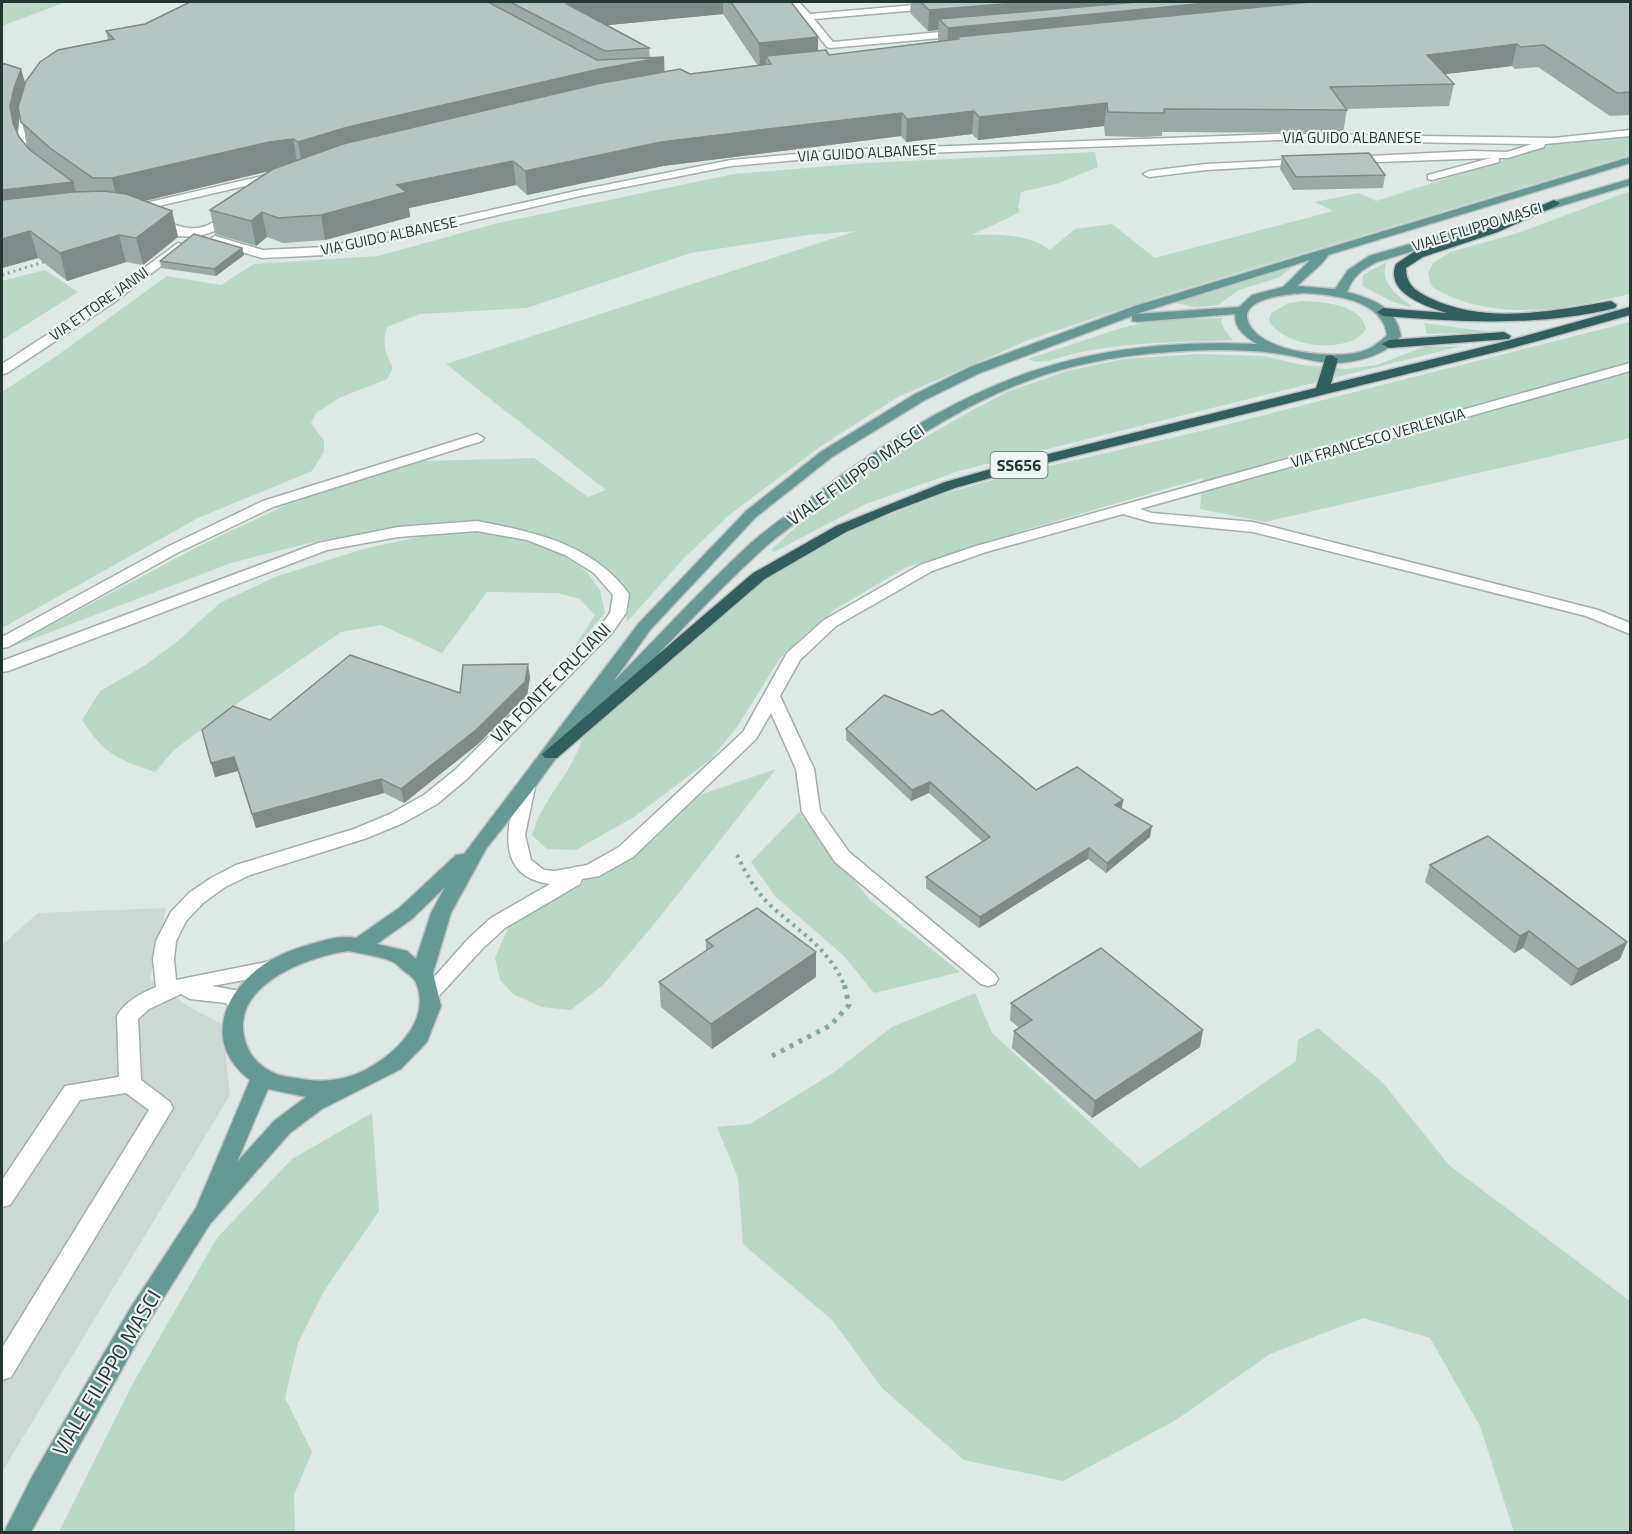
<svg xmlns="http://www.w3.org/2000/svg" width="1632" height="1534" font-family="'Titillium Web',sans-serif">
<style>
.built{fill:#cdd8d4}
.green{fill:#b9d8c6}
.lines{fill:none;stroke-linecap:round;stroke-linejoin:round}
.minor-casing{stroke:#a2afac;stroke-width:3}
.major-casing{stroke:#bdc3c2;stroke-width:3}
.highway-casing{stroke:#bdc3c2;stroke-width:3}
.path-far2{stroke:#82a9a2;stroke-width:3;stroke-dasharray:2 4;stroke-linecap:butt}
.path-far1{stroke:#82a9a2;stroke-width:4;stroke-dasharray:3 4.5;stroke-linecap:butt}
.path{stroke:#82a9a2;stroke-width:5;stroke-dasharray:4 6;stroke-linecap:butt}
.minor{fill:#fff;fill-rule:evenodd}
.major{fill:#679994;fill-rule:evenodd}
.highway{fill:#315f5d;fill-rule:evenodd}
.wall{fill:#9da9a7;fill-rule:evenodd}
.shaded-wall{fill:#808a88}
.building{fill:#b7c5c2;stroke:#808a88;stroke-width:1.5}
.labels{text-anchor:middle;stroke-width:4.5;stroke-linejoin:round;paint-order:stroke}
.far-street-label{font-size:15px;fill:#223634;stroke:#eef5f3}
.shield{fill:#eef5f3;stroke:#5f6f6d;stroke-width:1.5}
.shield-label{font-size:16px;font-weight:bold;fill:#223634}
.street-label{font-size:18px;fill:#223634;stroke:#eef5f3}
.near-street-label{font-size:21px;fill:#223634;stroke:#eef5f3}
</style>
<rect width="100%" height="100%" fill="#dee8e5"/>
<path class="built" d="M166 908 150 979 191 1008 222 1024 230 1095 2 1472V945L38 913Z"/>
<path class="green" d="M2 2H66L2 26Z
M1630 137V155L1164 295 1031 339 898 397 821 446 728 516 684 558 627 622 624 593 549 540 506 526 446 523 317 541 231 563 6 649 201 545 301 498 424 461 534 458 588 497 606 490 446 364 856 231 807 235 691 253 527 308 420 314 387 327C382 342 385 353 393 368L387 379 339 398 316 413 311 423 324 441V452L312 471 198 518 2 628V392L58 355 167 276 221 285 254 264 378 256 498 223 734 174 865 163 1095 152 1098 167 1059 183 1021 192 1018 207 1020 212 972 235C999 234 1028 234 1050 250L1075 229 1112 224 1155 258 1333 211 1315 202 1359 193 1376 201 1557 143Z
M1630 191V294C1565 309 1492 324 1431 286L1428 273 1433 263 1450 252 1518 233Z
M1387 262C1378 281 1397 296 1412 306L1409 307 1391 301 1362 286 1363 275Z
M1294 266 1278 278 1239 290 1218 305 1196 307 1175 303Z
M45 270 78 292 2 340V281Z
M1303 301C1324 302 1361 304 1366 329 1350 356 1281 347 1269 320L1271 313 1289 303Z
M1223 318 1221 322 1225 331 1233 340C1179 342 1125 342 1072 354 1055 358 1044 366 1028 359L1121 328 1156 320Z
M1630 322V438L1265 522 1200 509 1203 478 1029 529 905 568 834 610 780 658 737 727 710 760 634 817 576 850 547 849 532 835C535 826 538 817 543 809 557 782 580 761 583 730L758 584 805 554 864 525 938 496 1003 477 1209 429Z
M1424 323 1491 332 1427 334Z
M1462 346 959 471 866 504 774 552 771 550 805 519 887 459 971 411 1007 392 1067 371 1123 359 1198 354 1264 356 1302 365 1347 369 1377 365 1423 347Z
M467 531 508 534 561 554 586 571 600 590 605 613 570 654 595 615 580 599 558 593 487 592 442 653 381 625 341 632 218 717 174 750 155 772C117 759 105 755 82 720L100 691 144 666 178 641 220 603 275 577 363 549 430 535Z
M776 769 659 918 603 985 571 1010 541 1007 513 994 500 980 495 958 509 926 638 847 697 796Z
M799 812 870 900 960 972 874 993 844 956 775 896 751 862Z
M975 993 992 1033 1140 1168 1296 1061 1298 1040 1318 1028 1383 1083 1449 1165 1630 1301V1532H1514L1480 1426 1430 1338 1363 1318 1270 1354 1176 1420 1063 1481 964 1460 882 1388 833 1321 743 1244 738 1178 717 1127 750 1124 833 1073 892 1027Z
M372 1113 379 1211 324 1291 298 1343 285 1398 312 1452 294 1495 295 1532H59L132 1385 217 1238 292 1159Z"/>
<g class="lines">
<defs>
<path id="minor" d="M791 2H799L810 14 950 2H980L975 5 814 19 833 42 962 30 967 33 962 36 830 48 827 47Z
M31 96 36 99C26 118 20 136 31 156L26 159 22 158C9 137 15 117 27 97Z
M1630 130V136L1545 144 1544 147 1508 158H1499V162L1432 180 1428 179V175L1491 158 1350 163 1345 160 1350 157 1472 151 1507 152 1532 144 1278 140 840 156 731 166 580 196 326 255 262 258 211 243 209 240 215 236 263 250 326 247 580 190 731 160 840 150 1278 134 1553 138Z
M1305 159 1310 162 1309 164 1206 170 1149 177 1143 174 1149 171 1206 164Z
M280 172 284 173V177L128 213 122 210 128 207Z
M233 211 239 214C218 238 174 246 149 222L155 218C176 224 191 235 212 223 219 219 225 213 233 211Z
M178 243 182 244V250L113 303 7 373 2 374V364L105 297Z
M1630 363V371L1140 509 1152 513 1253 522 1598 610 1630 623V634L1586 616 1253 532 1151 522 1123 514 986 552 932 571 836 626 800 660 780 696 814 769 820 811 849 852 995 974 998 979 995 984 988 986 981 984 835 862 802 812 796 769 771 713 756 739 633 857 599 876 582 879 580 884 505 928 483 948 437 998 430 1001 423 998 420 993 469 938 491 918 550 884C506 878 504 845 512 810 514 801 515 791 520 783H532L535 787 525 835 531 860 544 870 555 871 587 865 619 847 743 732 787 653 824 620 920 565 976 546Z
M477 434 484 438 482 441 273 507 177 553 8 647 2 648V637L167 547 263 501Z
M477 521C534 532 593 544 629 594L626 613 612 633 468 778 437 804 403 823 367 838 250 875 225 887 203 903 186 921 176 941 174 959 176 980 271 961 278 963 281 968 278 973 271 975 212 986 240 991 248 1005 245 1010 238 1013 231 1010 226 1003 190 999 181 994 149 1009 138 1019 141 1080 170 1102 173 1108 11 1377 2 1380V1348L149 1110 126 1093 80 1100 10 1205 2 1207V1180L65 1086 119 1077 117 1016C124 1002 142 993 156 987L153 959 156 941 171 912 189 893 211 878 236 865 354 829 390 814 424 795 455 770 600 627 610 613 613 595 594 573 565 555 527 540 477 531 398 537 327 550 8 671 2 672V661L318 543 398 527Z"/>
<path id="major" d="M1630 157V163L1328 255C1325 263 1305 277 1298 286L1335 289 1348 270 1369 256 1630 179V185L1377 262C1363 269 1353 276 1347 292 1373 299 1396 307 1401 336 1387 353 1368 359 1348 362 1322 366 1299 356 1274 353 1220 346 1137 352 1084 364 989 385 907 441 830 498 808 515 784 530 763 549 707 600 656 658 602 712H590L532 791 486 849 451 913 433 973 441 1006 427 1042 401 1069 322 1109 290 1133 210 1224 149 1321 31 1532H4L33 1475 131 1307 196 1208 250 1080C200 1042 225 987 271 960 285 952 300 947 315 943 328 939 343 935 356 938L399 908 456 855 464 854 639 623 746 511 822 451 915 394 970 367 1135 306ZM1310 260 1283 287 1252 295 1239 307 1136 314ZM1304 293C1334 295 1382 299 1387 335 1379 343 1371 349 1360 352 1333 359 1264 353 1249 324 1236 298 1290 294 1304 293ZM1235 314C1234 329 1246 337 1257 344 1080 337 972 379 831 483 804 503 776 521 751 543 703 587 659 636 613 682L651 629 756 517 832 457 925 400 980 373 1132 316V321L1137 322ZM445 887 431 913 416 959 407 951 377 944 413 918ZM349 951C362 954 381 956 393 962 397 964 400 968 404 971 408 974 414 978 416 983 433 1023 388 1062 354 1075 335 1082 315 1082 296 1078 287 1077 278 1076 270 1071 256 1063 247 1052 244 1036 233 984 309 956 349 951ZM268 1089 306 1097 274 1121 237 1162Z"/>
<path id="highway" d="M1554 200 1560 203 1558 205 1498 232 1423 257 1406 268C1406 285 1416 291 1430 298 1486 325 1552 311 1611 301L1617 305 1615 308C1539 327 1460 322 1383 316L1377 312 1383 308 1447 313C1427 307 1384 293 1396 264L1415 251 1490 228Z
M1630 307V315L1512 348 1022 469 955 488 894 511 846 532 765 579 557 758H545L542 754 753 573 836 526 945 482 1012 463 1316 388 1326 356 1331 355 1338 359 1331 384 1503 342Z
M1504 332 1511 336 1509 339 1389 348 1382 344 1389 340Z"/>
</defs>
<use href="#minor" class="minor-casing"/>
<use href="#major" class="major-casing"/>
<use href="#highway" class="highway-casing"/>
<path class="path-far2" d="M2 275 47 261"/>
<path class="path-far1" d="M737 855C746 873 755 891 770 905 798 931 829 948 844 985"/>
<path class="path" d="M772 1056 831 1025 849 1005 844 983"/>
<use href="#minor" class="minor"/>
<use href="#major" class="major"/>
<use href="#highway" class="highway"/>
</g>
<path class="wall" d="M190 2H791L818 51 829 55 939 41H938V30L928 31 910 13 911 2H1630V115L1610 116 1538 67 1515 69 1512 66 1445 74 1454 84 1449 106 1347 109 1343 133 1162 132V136L1142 137 1105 136 1104 126 978 140 972 134 906 142 901 136 663 166 527 195 516 185 409 208 410 217 325 240 283 243 267 237 256 246 215 234 210 210 270 171 145 201 172 211 178 237 143 265 126 262 67 281 38 258 2 268V63L25 83 108 40 106 31 145 24ZM723 14 758 66 690 74 665 72 650 58 649 48 607 25ZM20 115 29 149 18 134Z
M1282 156 1385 175 1383 188 1293 190 1280 169Z
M242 248 244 255 216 276 161 268 160 261Z
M530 677 527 696 478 744 404 803 384 793 256 828 238 771 215 777 202 730 460 693Z
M846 729 1036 790 1123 800 1122 809 1150 837 1106 873 1088 859 979 928 926 888V877L983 842 929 793 911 801 846 740Z
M1430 865 1627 942 1620 959 1571 986 1523 948 1514 953 1425 882Z
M706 940 816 977 712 1049 661 1007 659 982 706 951Z
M1011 1003 1200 1047 1092 1118 1012 1048 1014 1031 1019 1028 1010 1020Z"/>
<path class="shaded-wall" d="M594 2H723V14L569 29 567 4Z
M1026 2H1424L959 39 957 37 956 49 947 50 948 28 939 19 938 30 928 31 929 10Z
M818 37V62L766 56V68H760L759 43Z
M1517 44 1512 66 1423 77 1427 55Z
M664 57 665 84 303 170 298 142 348 127 595 70Z
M21 69 28 92 20 112 17 131 20 148 13 123 10 106 14 88Z
M1107 103 1104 126 978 140 979 117Z
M974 111 972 134 906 142 907 119Z
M902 113 901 136 663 166 527 195 525 171 661 142Z
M293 139 298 167 274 170 119 207 112 178 269 142Z
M513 161 516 185 409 208 410 217 325 240 321 215 397 185Z
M73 182 80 208 2 219V190Z
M172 211 178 237 143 265 136 238Z
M262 212 267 237 256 246 251 221Z
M30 231 38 258 2 268V239Z
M119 235 126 262 67 281 60 253Z
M242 248 244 255 216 276 214 269Z
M528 664 530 677 527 696 478 744 404 803 401 789Z
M234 757 238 771 215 777 211 763Z
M381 779 384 793 256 828 252 814Z
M930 782 929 793 911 801 912 790Z
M1123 800 1121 811 1115 805Z
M1152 826 1150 837 1106 873 1107 863Z
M1089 848 1088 859 979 928 980 917Z
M1529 931 1523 948 1514 953 1520 936Z
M1627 942 1620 959 1571 986 1578 969Z
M816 952V977L712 1049 711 1024Z
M1203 1030 1200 1047 1092 1118 1095 1101Z"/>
<path class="building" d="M190 2H488L597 60 664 57 595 70 348 127 298 142 293 139 269 142 112 178H93L50 148 21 122 18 107 26 81 40 62 58 50 114 39 106 31 145 24Z
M510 2H594L567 4 649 48 605 51Z
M731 2H791L818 37 759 43Z
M921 2H1026L929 10Z
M1138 2H1217L948 28 939 19Z
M1311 2H1630V92L1617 93 1544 45 1520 47 1517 44 1427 55 1454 84 1330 87 1347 110 1164 109V113H1145L1108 112 1107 103 979 117 974 111 907 119 902 113 661 142 525 171 513 161 397 185 406 192 321 215 278 218 262 212 251 221 210 210 273 169 343 144 597 84 680 69 690 74 771 64 766 56 826 50 829 55 959 39 957 37Z
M2 63 21 69 14 88 10 106 13 123 19 137 30 150 73 182 2 190Z
M1369 153 1385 175 1296 177 1282 156Z
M104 191 126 194 172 211 136 238 119 235 60 253 30 231 2 239V200L73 192Z
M194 234 242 248 214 269 160 261Z
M350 655 460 693 463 665 528 664 525 682 476 730 401 789 381 779 252 814 234 757 211 763 202 730 233 706 270 720Z
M884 695 932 715 942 710 1036 790 1077 767 1123 800 1115 805 1152 826 1107 863 1089 848 980 917 926 877 990 837 930 782 912 790 846 729Z
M1488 836 1627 942 1578 969 1529 931 1520 936 1430 865Z
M757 908 816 952 711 1024 659 982 713 946 706 940Z
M1101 948 1203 1030 1095 1101 1014 1031 1032 1020 1011 1003Z"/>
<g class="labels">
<g class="far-street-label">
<text x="1352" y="143">VIA GUIDO ALBANESE</text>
<text transform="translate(867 153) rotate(-3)" y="5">VIA GUIDO ALBANESE</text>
<text transform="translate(1477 227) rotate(-17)" y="5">VIALE FILIPPO MASCI</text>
<text transform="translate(389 236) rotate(-12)" y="5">VIA GUIDO ALBANESE</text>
<text transform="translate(99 304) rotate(-35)" y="5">VIA ETTORE JANNI</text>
<text transform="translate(1378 438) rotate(-16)" y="5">VIA FRANCESCO VERLENGIA</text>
</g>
<rect class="shield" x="990.5" y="452" width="57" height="26" rx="4.5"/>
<g class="shield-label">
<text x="1019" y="471">SS656</text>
</g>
<g class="street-label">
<text transform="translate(856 475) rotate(-35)" y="6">VIALE FILIPPO MASCI</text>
<text transform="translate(551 683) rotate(-45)" y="6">VIA FONTE CRUCIANI</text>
</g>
<g class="near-street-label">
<text transform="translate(107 1373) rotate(-59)" y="7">VIALE FILIPPO MASCI</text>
</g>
</g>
<rect width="1632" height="1534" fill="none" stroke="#223634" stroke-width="6"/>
</svg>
